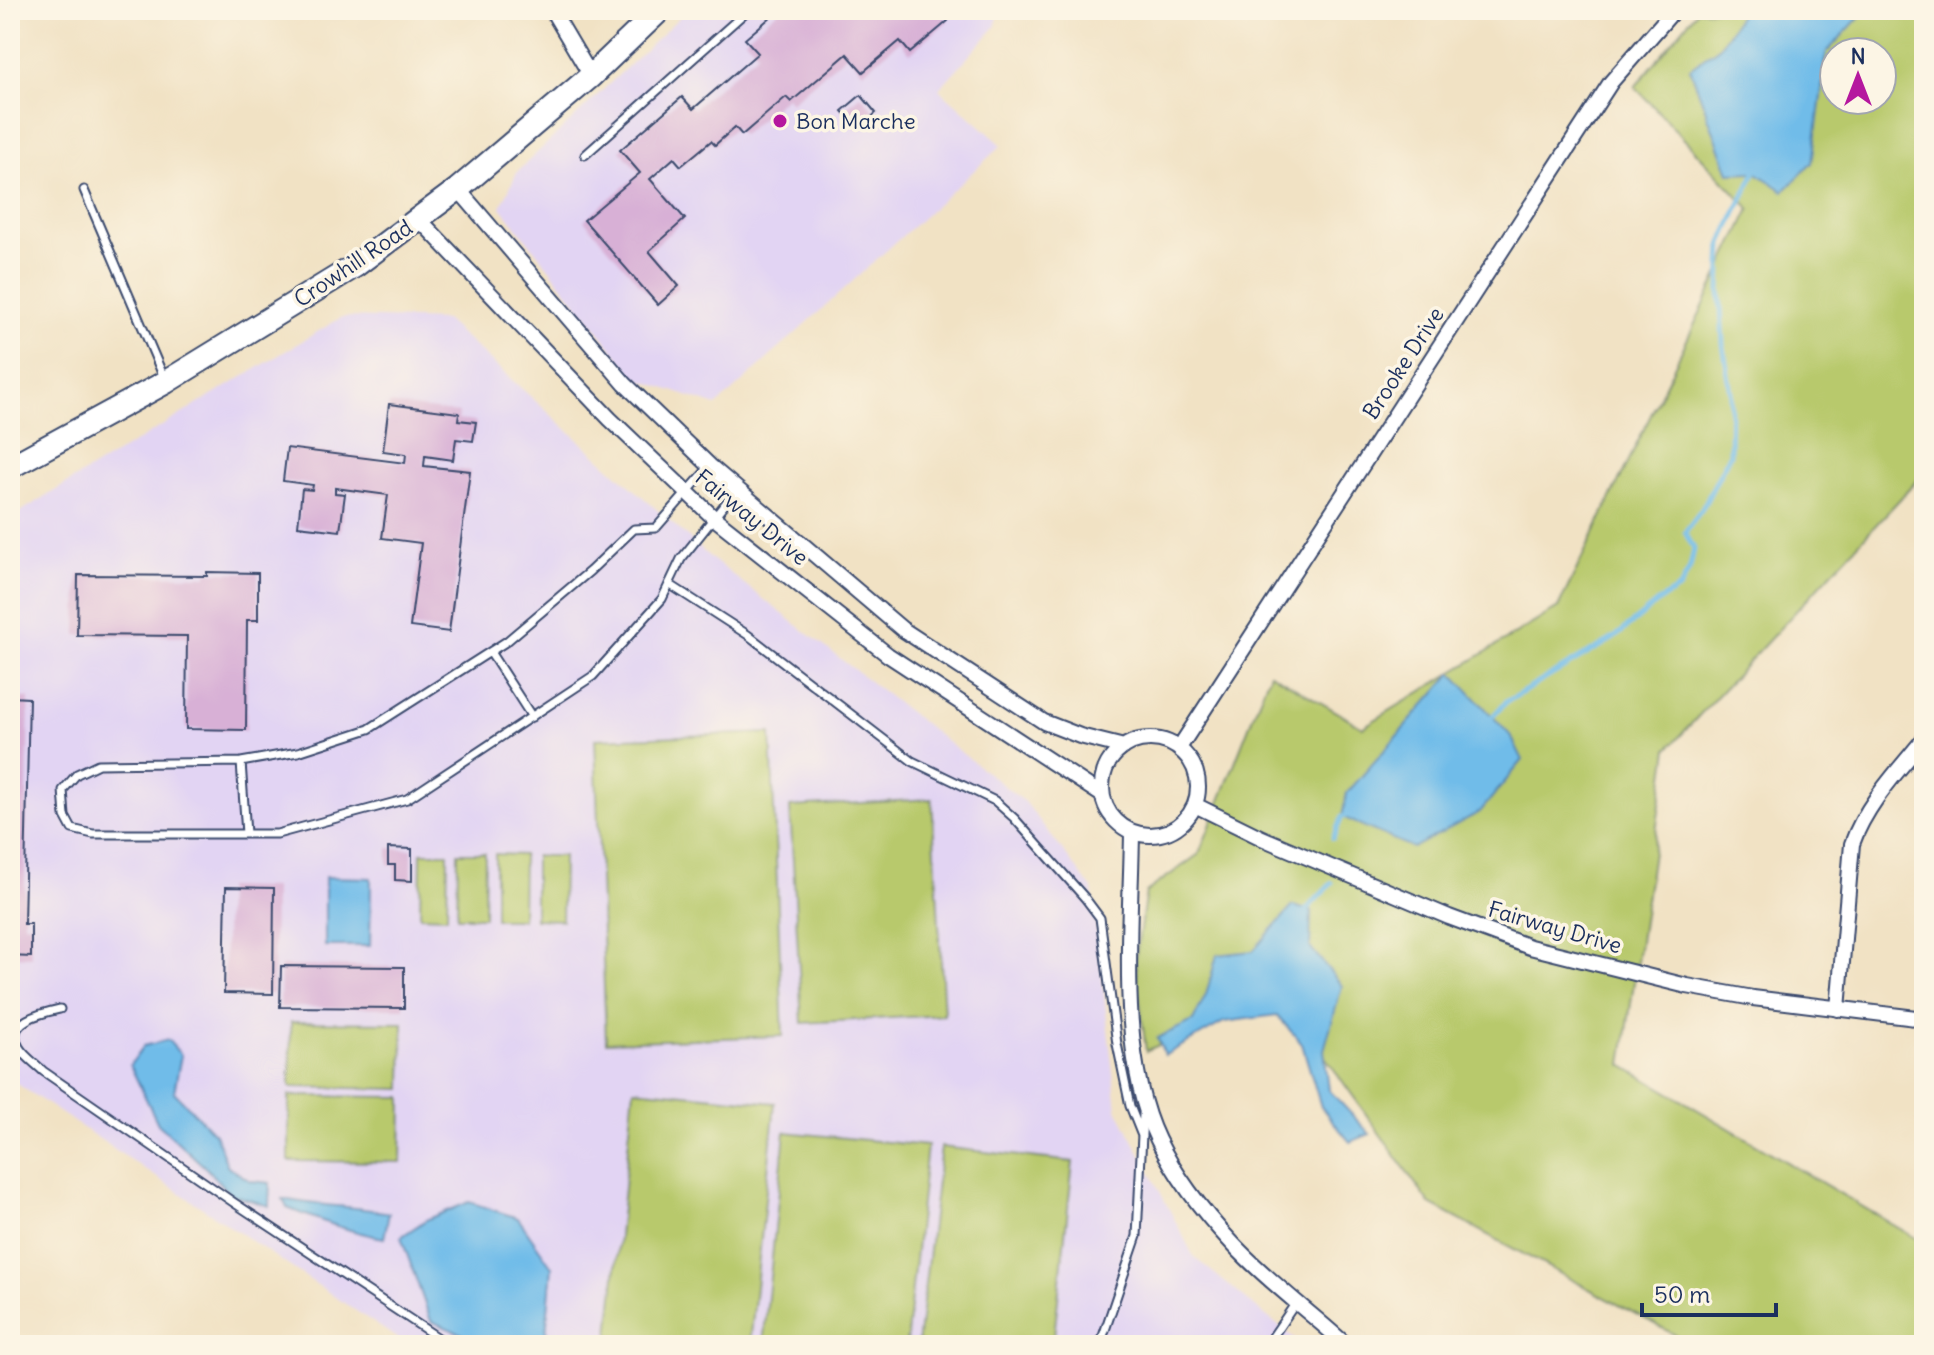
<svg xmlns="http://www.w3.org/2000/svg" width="1934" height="1355" font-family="Delius,sans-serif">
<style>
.built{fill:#e2d4f3}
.green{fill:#b8c96c;stroke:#6a7c65;stroke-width:2;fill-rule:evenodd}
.water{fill:#6fbce9;stroke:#4576a4;stroke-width:2}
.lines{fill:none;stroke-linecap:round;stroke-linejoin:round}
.stream{stroke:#6fbce9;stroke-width:5}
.building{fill:#d8b0d6}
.lane-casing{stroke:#3b4a6d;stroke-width:11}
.street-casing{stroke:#3b4a6d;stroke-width:18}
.secondary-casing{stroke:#3b4a6d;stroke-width:26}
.lane{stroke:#fff;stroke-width:7}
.street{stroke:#fff;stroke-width:14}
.secondary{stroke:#fff;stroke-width:22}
.poi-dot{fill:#b5179e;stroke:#fcf5e5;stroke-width:3}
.labels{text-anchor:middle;stroke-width:7;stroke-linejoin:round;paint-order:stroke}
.poi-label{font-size:22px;fill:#1b2f5e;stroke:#fcf5e5;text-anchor:start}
.street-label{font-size:22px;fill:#1b2f5e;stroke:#fcf5e5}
</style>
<rect width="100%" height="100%" fill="#fcf5e5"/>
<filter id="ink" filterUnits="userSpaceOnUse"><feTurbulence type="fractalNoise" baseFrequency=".0125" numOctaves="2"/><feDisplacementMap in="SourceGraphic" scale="16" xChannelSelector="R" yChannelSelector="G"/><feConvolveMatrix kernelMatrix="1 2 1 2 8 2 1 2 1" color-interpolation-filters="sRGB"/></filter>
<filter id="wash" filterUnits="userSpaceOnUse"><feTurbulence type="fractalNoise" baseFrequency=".006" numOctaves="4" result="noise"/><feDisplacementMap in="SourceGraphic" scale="32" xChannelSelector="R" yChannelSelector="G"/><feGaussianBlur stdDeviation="1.8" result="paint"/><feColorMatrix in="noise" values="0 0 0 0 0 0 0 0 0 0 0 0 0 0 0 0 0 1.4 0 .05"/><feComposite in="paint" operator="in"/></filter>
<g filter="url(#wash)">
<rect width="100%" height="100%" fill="#f1e2c4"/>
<path class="built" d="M687 10H1000L995 27 939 89 1002 145 716 406 635 378 501 207 517 172Z
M342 317 445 320 712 559 1026 803 1092 889 1117 1109 1194 1257 1302 1345H407L10 1079V518Z"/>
<path class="green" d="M1698 10H1924V473L1668 749 1622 1065 1924 1243V1345H1694L1430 1204 1296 1016 1250 1003 1146 1051 1135 961 1146 892 1199 854 1270 673 1363 727 1558 608 1750 209 1635 87ZM1834 52H1882V100H1834Z
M771 733 783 1036 606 1042 595 739Z
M932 799 944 1015 802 1023 790 807Z
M421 853H448L447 917 420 916Z
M458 853H485L484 917H457Z
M495 854 523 855 522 919H495Z
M535 856H563L562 920 535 919Z
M291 1022 403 1023 402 1089 290 1087Z
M634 1089 775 1103 750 1345H608Z
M289 1096 402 1097 401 1162 289 1161Z
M785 1132 927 1146 906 1345H763Z
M941 1147 1073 1162 1053 1345H918Z"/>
<path class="water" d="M1743 10H1866L1827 52 1812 163 1784 191 1755 172 1729 173 1690 68 1720 46Z
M1452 673 1511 736 1523 760 1480 812 1413 848 1342 817 1347 793Z
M325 877 371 878 370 946H325Z
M1293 906 1311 911 1310 947 1342 986 1324 1050 1329 1090 1370 1134 1350 1142 1321 1107 1302 1044 1277 1015 1224 1022 1165 1055 1157 1038 1193 1021 1206 995 1217 955 1253 951Z
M168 1040 181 1055 174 1092 215 1134 228 1167 251 1181 270 1183 269 1206 230 1194 207 1169 158 1124 130 1065 144 1046Z
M283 1199C318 1206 353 1206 389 1213L384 1238C350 1232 319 1220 287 1208Z
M469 1202 518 1218 552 1267 545 1345H487L431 1321 401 1237 426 1220Z"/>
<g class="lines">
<path class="stream" d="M1489 720 1506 702 1614 638 1660 600 1680 588 1690 568 1694 549 1685 532 1702 509 1730 454 1731 392 1723 344 1720 289 1722 243 1756 169
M1333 838 1342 817 1346 816
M1303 916 1306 910 1332 883"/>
</g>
<g id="blocks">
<path class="building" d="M779 10H938L948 21 910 53 900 41 863 72 847 54 791 102 786 97 742 135 735 127 715 145 711 141 681 166 674 158 650 179 685 219 649 251 679 286 658 305 584 220 640 173 620 150 682 97 693 109 758 53 745 39Z
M861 95 876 113 858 129 842 111Z
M389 404 459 413 458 420 476 422 473 441 456 439 453 460 425 456 424 466 470 471 449 632 410 627 421 543 382 538 388 495 335 488V493L345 494 340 531 298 526 302 489 312 490 313 485 283 481 287 448 405 463 406 454 383 451Z
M207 572 258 573V620H247L246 730 186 729 187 636 77 635 78 575 207 576Z
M10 697 29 698 24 924H31V957L10 956Z
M388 848 412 849V881L395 880V865H388Z
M226 887 274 888 273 994 224 993Z
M281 966 404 967V1008L280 1007Z"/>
</g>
</g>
<g filter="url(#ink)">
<use href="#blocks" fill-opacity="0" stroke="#3b4a6d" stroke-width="2"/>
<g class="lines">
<defs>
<path id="lane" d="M585 155 748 10
M84 190 165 380
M710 466 656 528 634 529 590 571 507 641 369 729 298 752 241 762 98 764 77 774 63 790 65 816 72 829 93 834H277L407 799 593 676 662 599 681 559 737 489
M669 584 748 635 912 761 995 801 1014 818 1085 898 1100 918 1117 1044 1130 1106 1142 1136
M490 652 532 717
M241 762 246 834
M60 1009C42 1013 4 1021 19 1047 24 1056 36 1064 43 1071L233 1202 449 1345
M1100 1345 1137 1236 1143 1114
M1267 1345 1297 1301"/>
<path id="street" d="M552 10 591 76
M458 189 625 384 710 466 902 629 1044 722 1080 736 1124 747
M419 219 610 419 713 517 888 655 1102 795
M1102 787a48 48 0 1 1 96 0a48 48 0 1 1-96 0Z
M1179 748 1611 82 1674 10
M1195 805 1262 838 1449 917 1530 947 1687 986 1753 998 1924 1019
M1132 832C1131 925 1117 1055 1158 1140 1177 1179 1203 1212 1232 1243 1266 1280 1309 1311 1346 1345
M1838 1009 1852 844C1866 804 1898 771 1924 739"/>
<path id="secondary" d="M10 467 166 382 355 266 458 189 591 76 660 10"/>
</defs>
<use href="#lane" class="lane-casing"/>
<use href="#street" class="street-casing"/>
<use href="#secondary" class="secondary-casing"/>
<use href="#lane" class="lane"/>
<use href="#street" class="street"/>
<use href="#secondary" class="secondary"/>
</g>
</g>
<circle class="poi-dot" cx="780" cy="121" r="8"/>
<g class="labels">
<g class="poi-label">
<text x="796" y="129">Bon Marche</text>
</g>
<g class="street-label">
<text transform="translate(353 263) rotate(-34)" y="8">Crowhill Road</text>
<text transform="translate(1403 363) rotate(-57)" y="8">Brooke Drive</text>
<text transform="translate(752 517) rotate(39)" y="8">Fairway Drive</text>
<text transform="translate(1555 927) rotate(16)" y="8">Fairway Drive</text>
</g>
</g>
<rect width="1934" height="1355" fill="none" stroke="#fcf5e5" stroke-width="40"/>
<g transform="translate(1858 76)"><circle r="38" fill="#fcf5e5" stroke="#a2a6af" stroke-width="2"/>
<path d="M0-6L14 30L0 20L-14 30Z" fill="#b5179e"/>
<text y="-12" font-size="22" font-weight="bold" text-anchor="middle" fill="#1b2f5e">N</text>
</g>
<path d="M1642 1303v12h134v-12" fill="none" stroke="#1b2f5e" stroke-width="4"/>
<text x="1654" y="1303" font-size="24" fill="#1b2f5e" stroke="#fcf5e5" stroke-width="6" paint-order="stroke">50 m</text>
</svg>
